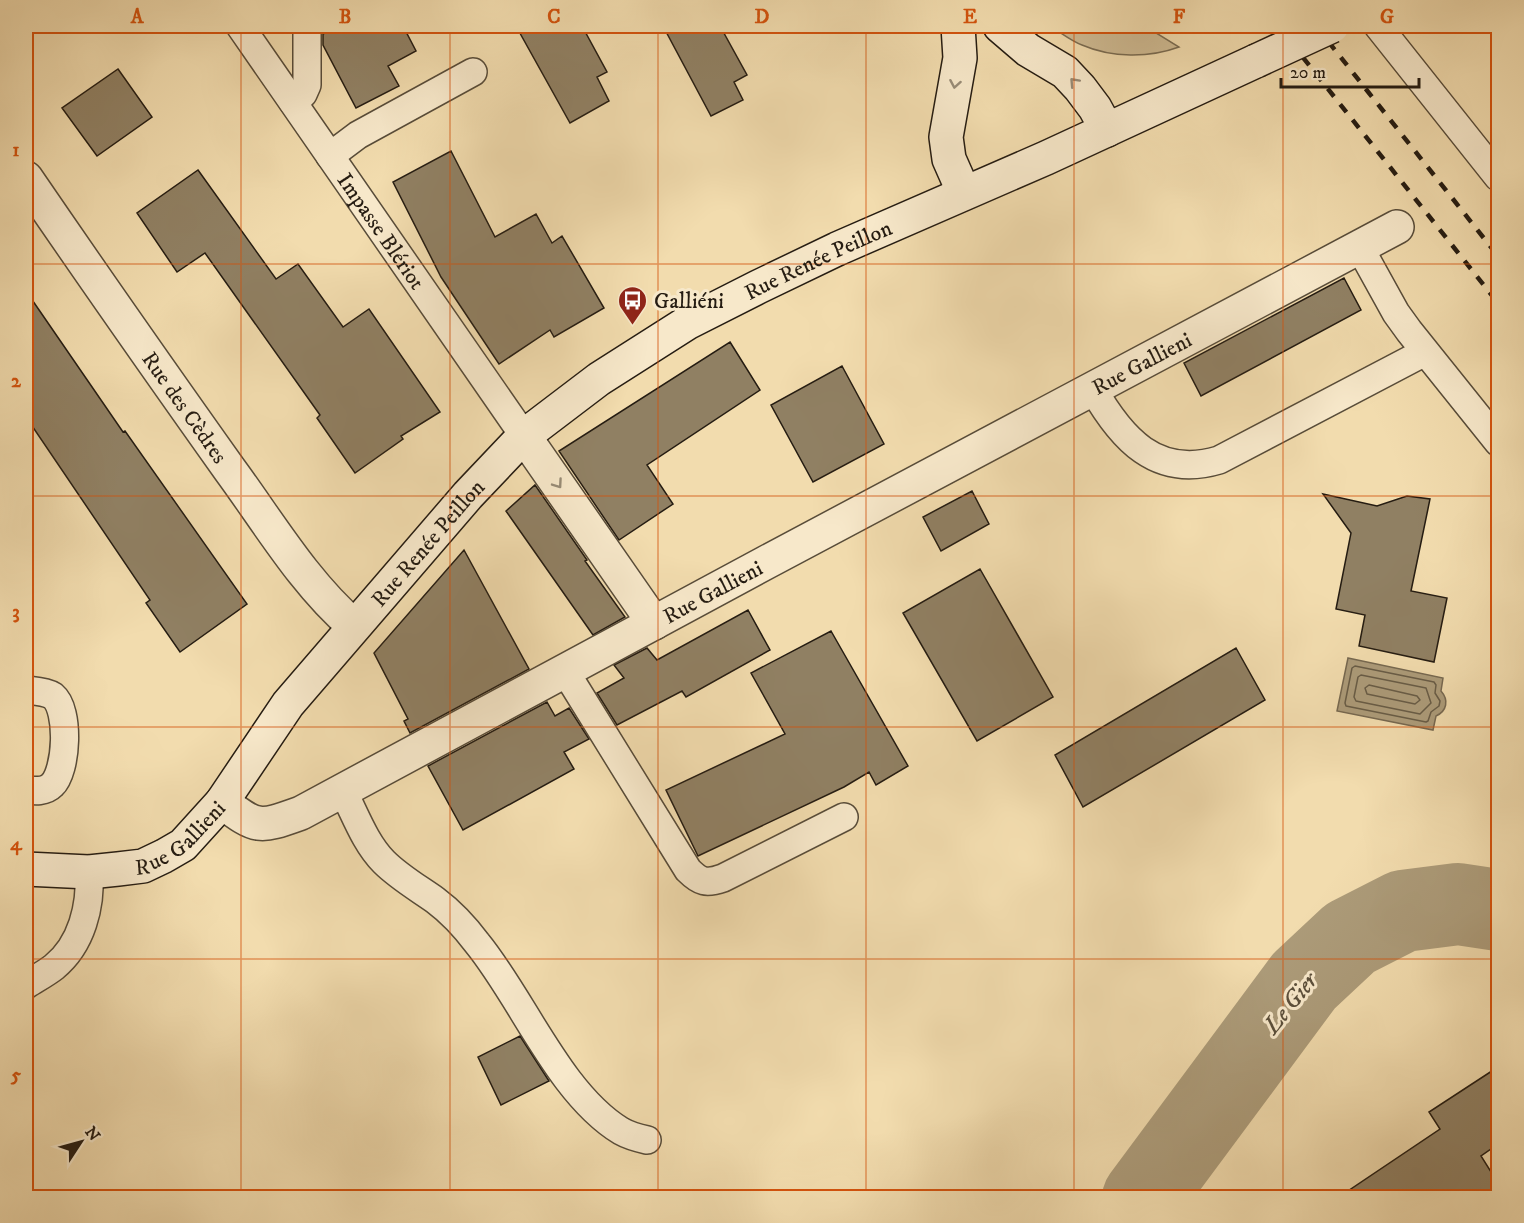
<svg xmlns="http://www.w3.org/2000/svg" width="1524" height="1223" font-family="'IM FELL DW Pica',serif">
<style>
.green{fill:#cfbb93;stroke:#7a6c52;stroke-width:1.5}
.water{fill:#ac9b79;stroke:#766850;stroke-width:1.5}
.lines{fill:none;stroke-linecap:round;stroke-linejoin:round}
.shore{stroke:#685c46;stroke-width:1.5}
.river{stroke:#ac9b79;stroke-width:82}
.building{fill:#908063;stroke:#251c12;stroke-width:1.5}
.lane-casing{stroke:#584c39;stroke-width:30}
.street-casing{stroke:#584c39;stroke-width:36}
.secondary-casing{stroke:#251c12;stroke-width:36}
.lane{stroke:#f7e8ca;stroke-width:27}
.street{stroke:#f7e8ca;stroke-width:33}
.secondary{stroke:#f7e8ca;stroke-width:33}
.rail{stroke:#251c12;stroke-width:4.5;stroke-dasharray:10 10;stroke-linecap:butt}
.secondary-bridge-casing{stroke:#251c12;stroke-width:36;stroke-linecap:butt}
.secondary-bridge{stroke:#f7e8ca;stroke-width:33}
.oneway{stroke:#988c77}
.grid{fill:none;stroke:#d4530d;stroke-width:1.5;stroke-opacity:0.55}
.labels{text-anchor:middle;stroke-width:6;stroke-linejoin:round;paint-order:stroke}
.street-label{font-size:22px;fill:#251c12;stroke:#f7e8ca}
.poi-label{font-size:22px;fill:#251c12;stroke:#f7e8ca;text-anchor:start}
.water-label{font-size:24px;font-style:italic;fill:#5b4f3b;stroke:#f7e8ca}
.neatline{fill:none;stroke:#d4530d;stroke-width:2}
.grid-label{font-size:20px;text-anchor:middle;font-weight:bold;fill:#d4530d}
</style>
<rect width="100%" height="100%" fill="#f2dcae"/>
<filter id="stains"><feTurbulence type="fractalNoise" baseFrequency=".00333" numOctaves="4"/><feColorMatrix values="0 0 0 0 .2 0 0 0 0 .09 0 0 0 0 .02 0 0 0 .5 -.17"/></filter>
<radialGradient id="worn" r=".72"><stop offset=".6" stop-color="#630" stop-opacity="0"/><stop offset="1" stop-color="#630" stop-opacity=".3"/></radialGradient>
<path class="green" d="M1050 26H1145L1179 47C1149 58 1112 58 1082 45 1071 41 1060 32 1050 26Z"/>
<path class="water" d="M1348 658 1443 678 1441 691C1449 700 1447 711 1436 716L1433 730 1337 711Z"/>
<g class="lines">
<path class="shore" d="M1355 666 1434 682 1436 685 1435 693 1440 701 1439 706 1431 712 1428 721 1426 722 1346 706 1345 703 1352 668Z
M1361 675 1426 688 1431 703 1420 714 1356 701 1354 697 1358 677Z
M1369 685 1417 696 1420 700 1415 704 1367 694 1365 688Z"/>
<path class="river" d="M1143 1198 1304 981 1350 938 1403 911 1458 904 1498 910"/>
</g>
<path class="building" d="M338 26H403L416 51 388 66 399 86 356 108 323 45V34Z
M516 26H582L607 72 597 77 609 101 570 123Z
M663 26H720L747 75 734 82 743 100 711 116Z
M118 69 152 117 97 156 62 108Z
M451 151 495 237 536 214 552 243 562 236 604 308 554 337 550 330 499 364 441 277 393 182Z
M198 170 276 279 298 264 343 327 369 309 440 412 401 436 403 439 355 473 317 418 320 415 205 253 177 272 137 213Z
M1344 278 1361 310 1201 396 1184 363Z
M26 291 123 432 125 431 247 604 180 652 146 603 150 600 26 417Z
M730 342 760 390 647 465 673 504 619 540 559 451Z
M842 366 884 444 813 482 771 405Z
M535 485 587 560 585 561 625 617 593 635 506 511Z
M972 491 989 524 941 551 923 517Z
M1323 494 1377 506 1407 496 1430 499 1411 591 1447 598 1434 662 1359 646 1365 615 1336 609 1351 533Z
M464 550 529 669 410 733 404 721 408 719 374 653Z
M980 569 1053 697 977 741 903 613Z
M748 610 770 650 686 697 682 691 617 725 597 693 624 678 614 665 647 648 657 660Z
M831 631 908 766 876 785 869 772 844 787 698 856 666 790 785 734 751 673Z
M1236 648 1265 700 1083 807 1055 755Z
M547 702 555 716 569 708 589 739 564 752 574 769 463 830 428 766Z
M520 1036 549 1081 501 1105 478 1057Z
M1498 1067V1144L1481 1156 1498 1183V1197H1339L1440 1129 1429 1112Z"/>
<g class="lines">
<defs>
<g id="lane">
<path id="s1" d="M240 26 524 436"/>
<path d="M1378 26 1498 177"/>
<path d="M293 102 303 94 307 85V26"/>
<path d="M330 156 358 135 473 72"/>
<path d="M1360 248 1396 313 1409 331 1498 442"/>
<path d="M1093 389C1121 438 1156 479 1219 460L1425 352"/>
<path d="M565 671 688 870C700 882 706 884 723 878L844 817"/>
<path d="M26 690C34 691 45 691 53 696 70 710 67 771 52 785 45 792 35 791 26 790"/>
<path d="M343 791C355 814 365 843 384 862 399 877 418 888 435 900 451 912 465 927 477 943 523 999 559 1093 621 1131 628 1135 638 1138 647 1140"/>
<path d="M26 985C35 979 45 974 54 967 82 944 91 906 89 872"/>
</g>
<g id="street">
<path id="s2" d="M26 178C93 276 161 373 230 470 269 523 304 583 354 626"/>
<path d="M524 436 654 623"/>
<path id="s3" d="M222 802C258 829 259 828 301 813L765 563 1397 227"/>
</g>
<g id="secondary">
<path d="M958 26 960 58 946 137 949 159 964 193"/>
<path d="M1000 26 1028 50 1065 72 1080 88 1095 108 1107 130"/>
<path id="s4" d="M26 869 89 872 118 869 143 866 164 856 183 845 222 802 288 704 468 495 524 436 599 379 687 323 758 287 837 249 1046 158 1256 61"/>
</g>
</defs>
<use href="#lane" class="lane-casing"/>
<use href="#street" class="street-casing"/>
<use href="#secondary" class="secondary-casing"/>
<use href="#lane" class="lane"/>
<use href="#street" class="street"/>
<use href="#secondary" class="secondary"/>
<path class="rail" d="M1278 26 1498 303
M1316 26 1498 256"/>
<defs>
<path id="secondary-bridge" d="M1256 61 1332 26"/>
</defs>
<use href="#secondary-bridge" class="secondary-bridge-casing"/>
<use href="#secondary-bridge" class="secondary-bridge"/>
</g>
<defs><path id="oneway-chevron" d="M-2-3.5L2.5 0L-2 3.5" fill="none" stroke-width="1.6" stroke-linecap="round" stroke-linejoin="round" transform="scale(1.5)"/></defs>
<g class="oneway">
<use href="#oneway-chevron" transform="translate(1074 82) rotate(-133)"/>
<use href="#oneway-chevron" transform="translate(955 84) rotate(100)"/>
<use href="#oneway-chevron" transform="translate(558 484) rotate(55)"/>
</g>
<path class="grid" d="M241 26V1198M450 26V1198M658 26V1198M866 26V1198M1074 26V1198M1283 26V1198M26 264H1498M26 496H1498M26 727H1498M26 959H1498"/>
<defs>
<symbol id="bus-pin" viewBox="-11 -11 22 30"><path d="M0 17L-7.5 6A9.5 9.5 0 1 1 7.5 6Z" fill="#8f2418" stroke="#f7e8ca"/><path d="M-5-6H5V4H4V6H2V4H-2V6H-4V4H-5ZM-3.5-4V0h7V-4ZM-3.5 1.2v1.5H-2V1.2ZM2 1.2v1.5H3.5V1.2Z" fill="#fff"/></symbol>
</defs>
<g fill-rule="evenodd">
<use href="#bus-pin" x="616" y="284" width="33" height="45"/>
</g>
<g class="labels">
<g class="street-label">
<text dy="8" stroke="none"><textPath href="#s1" startOffset="249">Impasse Blériot</textPath></text>
<text dy="8" stroke="none"><textPath href="#s4" startOffset="1040">Rue Renée Peillon</textPath></text>
<text dy="8" stroke="none"><textPath href="#s3" startOffset="1040">Rue Gallieni</textPath></text>
<text dy="8" stroke="none"><textPath href="#s2" startOffset="279">Rue des Cèdres</textPath></text>
<text dy="8" stroke="none"><textPath href="#s4" startOffset="552">Rue Renée Peillon</textPath></text>
<text dy="8" stroke="none"><textPath href="#s3" startOffset="554">Rue Gallieni</textPath></text>
<text dy="8" stroke="none"><textPath href="#s4" startOffset="164">Rue Gallieni</textPath></text>
</g>
<g class="poi-label">
<text x="654" y="308">Galliéni</text>
</g>
<g class="water-label">
<text transform="translate(1290 1003) rotate(-51)" y="8">Le Gier</text>
</g>
</g>
<rect width="1524" height="1223" fill="none" stroke="#f2dcae" stroke-width="66"/>
<g transform="translate(81 1142) rotate(54)" stroke="#f7e8ca" stroke-width="4.5" paint-order="stroke">
<path d="M0-4.5L10 22L0 15L-10 22Z" fill="#251c12"/>
<text y="-9" font-size="16" font-weight="bold" text-anchor="middle" fill="#251c12">N</text>
</g>
<path d="M1281 78v9h138v-9" fill="none" stroke="#251c12" stroke-width="3"/>
<text x="1290" y="78" font-size="18" fill="#251c12" stroke="#f7e8ca" stroke-width="4.5" paint-order="stroke">20 m</text>
<rect x="33" y="33" width="1458" height="1157" class="neatline"/>
<g class="grid-label">
<text x="137" y="23">A</text>
<text x="345" y="23">B</text>
<text x="554" y="23">C</text>
<text x="762" y="23">D</text>
<text x="970" y="23">E</text>
<text x="1179" y="23">F</text>
<text x="1387" y="23">G</text>
<text x="16" y="156">1</text>
<text x="16" y="387">2</text>
<text x="16" y="618">3</text>
<text x="16" y="850">4</text>
<text x="16" y="1081">5</text>
</g>
<rect width="100%" height="100%" filter="url(#stains)"/>
<rect width="100%" height="100%" fill="url(#worn)"/>
</svg>
